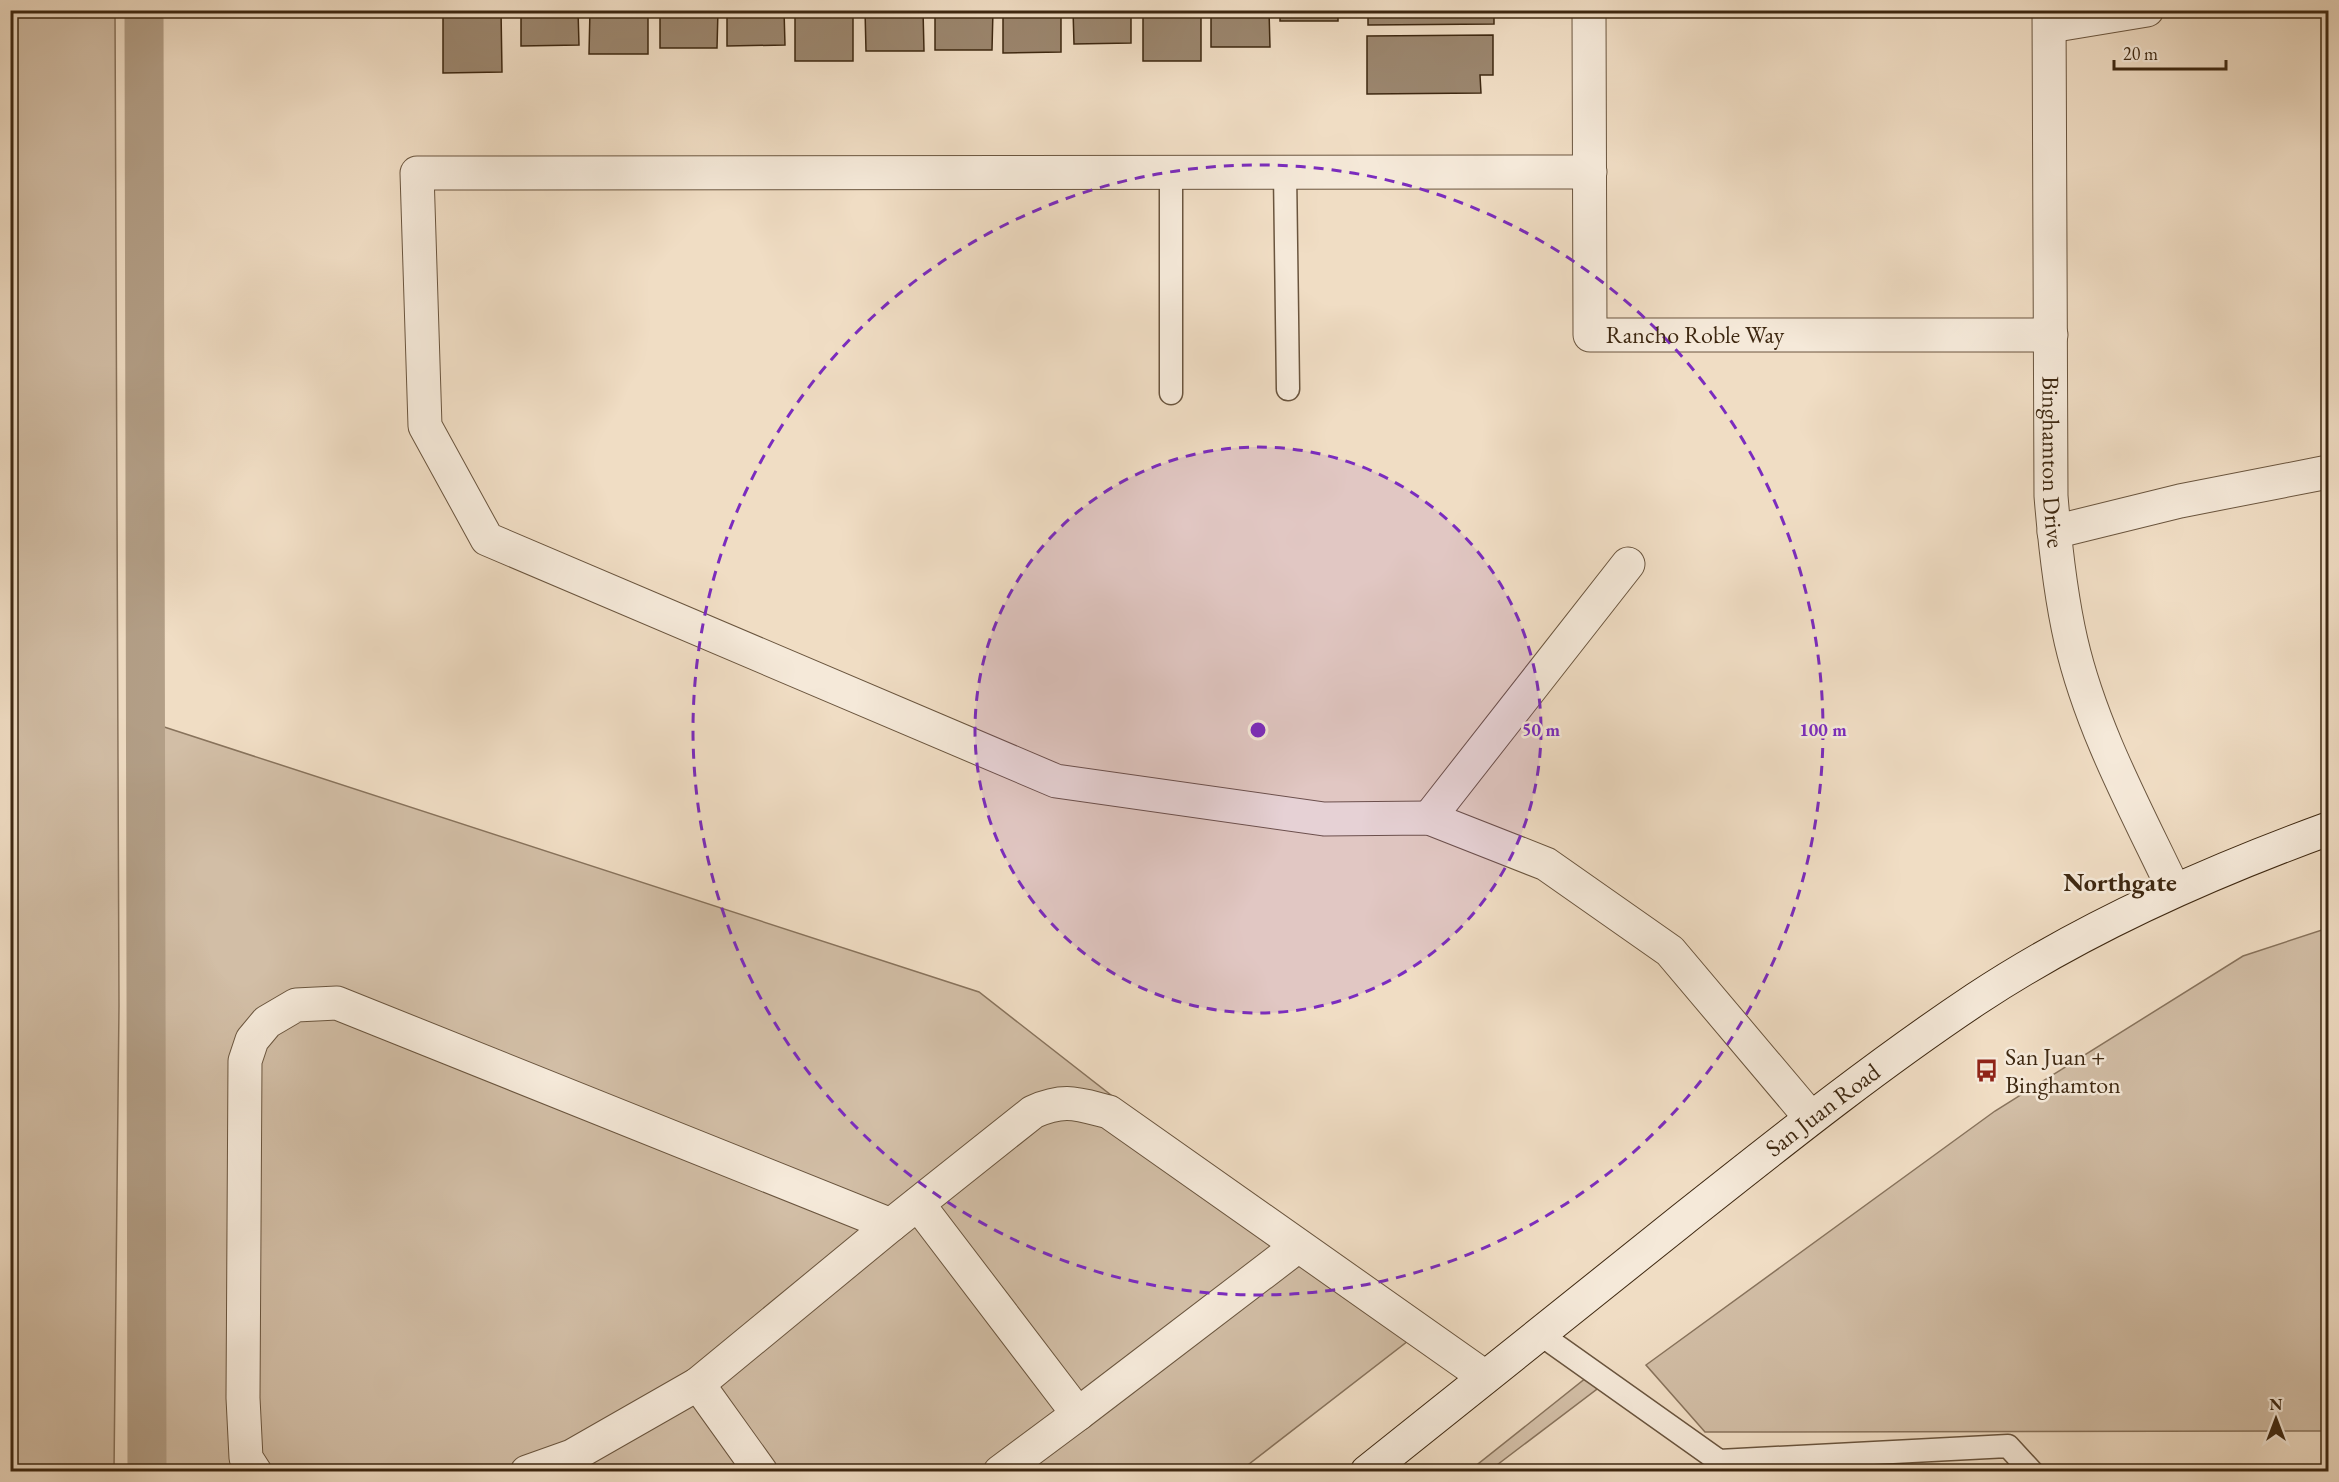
<svg xmlns="http://www.w3.org/2000/svg" width="2339" height="1482" font-family="'EB Garamond',serif">
<style>
.green{fill:#d2bea6;stroke:#88735c;stroke-width:1.5}
.lines{fill:none;stroke-linecap:round;stroke-linejoin:round}
.canal{stroke:#b39f87;stroke-width:39}
.building{fill:#9b866e;stroke:#3e2811;stroke-width:1.5}
.service-casing{stroke:#6a553e;stroke-width:25}
.minor-casing{stroke:#6a553e;stroke-width:35}
.secondary-casing{stroke:#3e2811;stroke-width:35}
.service{stroke:#f5e9d9;stroke-width:22}
.minor{stroke:#f5e9d9;stroke-width:33}
.secondary{stroke:#f5e9d9;stroke-width:33}
.ring{fill:none;stroke:#7b2cbf;stroke-width:3;stroke-dasharray:10 8}
.labels{text-anchor:middle;stroke-width:5;stroke-linejoin:round;paint-order:stroke}
.street-label{font-size:24px;fill:#3e2811;stroke:#f5e9d9}
.poi-label{font-size:24px;fill:#3e2811;stroke:#f5e9d9;text-anchor:start}
.neighbourhood-label{font-size:26px;font-weight:bold;fill:#3e2811;stroke:#f5e9d9}
.centre{fill:#7b2cbf;stroke:#f5e9d9;stroke-width:3}
.ring-label{font-size:18px;text-anchor:middle;font-weight:bold;fill:#7b2cbf;stroke:#f5e9d9;stroke-width:5;stroke-linejoin:round;paint-order:stroke}
</style>
<rect width="100%" height="100%" fill="#f0ddc4"/>
<filter id="stains"><feTurbulence type="fractalNoise" baseFrequency=".00333" numOctaves="4"/><feColorMatrix values="0 0 0 0 .2 0 0 0 0 .09 0 0 0 0 .02 0 0 0 .5 -.17"/></filter>
<radialGradient id="worn" r=".72"><stop offset=".6" stop-color="#630" stop-opacity="0"/><stop offset="1" stop-color="#630" stop-opacity=".3"/></radialGradient>
<path class="green" d="M10 11H115L119 1006 114 1471H11Z
M155 724 979 992 1417 1334 1240 1471H165Z
M2328 928V1431L1705 1432 1646 1365 1995 1111 2243 956Z
M1591 1374 1605 1383 1489 1471 1468 1472Z"/>
<g class="lines">
<path class="canal" d="M144 10 147 1472"/>
</g>
<path class="building" d="M458 10H501L502 72 443 73V14H458Z
M521 10H578L579 45 521 46Z
M590 10H648V54H589Z
M660 10H718L717 48H660Z
M727 10H784L785 45 727 46Z
M795 10H853V61H795Z
M865 10H923L924 51H866Z
M935 10H993L992 50H935Z
M1003 10H1061V52L1003 53Z
M1073 10H1131V43L1074 44Z
M1143 10H1201V61H1143Z
M1211 10H1269L1270 47H1211Z
M1280 10H1338V21H1280Z
M1368 10H1494V24L1368 25Z
M1493 35V75H1480L1481 93 1367 94V36Z"/>
<g class="lines">
<defs>
<path id="service" d="M1285 172 1288 389
M1171 393V173
M1540 1334 1719 1461 2008 1446 2032 1472"/>
<g id="minor">
<path id="s1" d="M1589 10 1590 335H2051"/>
<path id="s2" d="M2049 10 2051 496C2055 545 2060 593 2071 641 2091 728 2136 810 2174 890"/>
<path d="M2050 26 2147 10"/>
<path d="M1590 172 417 173 425 426 487 539 1056 781 1324 819 1429 818 1546 864 1670 951 1811 1118"/>
<path d="M2054 532 2180 501 2328 472"/>
<path d="M1429 818 1628 564"/>
<path d="M918 1204 1078 1414 1298 1246"/>
<path d="M891 1225 1033 1112C1065 1098 1077 1104 1109 1112L1485 1377"/>
<path d="M698 1384 761 1472"/>
<path d="M255 1472 246 1458 243 1398 245 1061 252 1040 267 1022 296 1005 337 1003 891 1225 698 1384 572 1456 527 1472"/>
<path d="M1000 1472 1078 1414"/>
</g>
<g id="secondary">
<path id="s3" d="M1367 1472C1472 1388 1577 1304 1682 1220 1778 1144 1874 1067 1976 999 2085 927 2207 873 2328 829"/>
</g>
</defs>
<use href="#service" class="service-casing"/>
<use href="#minor" class="minor-casing"/>
<use href="#secondary" class="secondary-casing"/>
<use href="#service" class="service"/>
<use href="#minor" class="minor"/>
<use href="#secondary" class="secondary"/>
</g>
<circle cx="1258" cy="730" r="283" fill="#7b2cbf" fill-opacity=".12"/>
<g class="ring">
<circle cx="1258" cy="730" r="283"/>
<circle cx="1258" cy="730" r="565"/>
</g>
<defs>
<symbol id="bus-bare" viewBox="-9 -9 18 18"><path d="M-5-6H5V4H4V6H2V4H-2V6H-4V4H-5ZM-3.5-4V0h7V-4ZM-3.5 1.2v1.5H-2V1.2ZM2 1.2v1.5H3.5V1.2Z" fill="#8f2418" stroke="#f5e9d9" stroke-width="2.5" paint-order="stroke"/></symbol>
</defs>
<g fill-rule="evenodd">
<use href="#bus-bare" x="1970" y="1054" width="33" height="33"/>
</g>
<g class="labels">
<g class="street-label">
<text dy="8" stroke="none"><textPath href="#s1" startOffset="430">Rancho Roble Way</textPath></text>
<text dy="8" stroke="none"><textPath href="#s2" startOffset="452">Binghamton Drive</textPath></text>
<text dy="8" stroke="none"><textPath href="#s3" startOffset="582">San Juan Road</textPath></text>
</g>
<g class="poi-label">
<text x="2005" y="1065">San Juan +<tspan x="2005" dy="28">Binghamton</tspan></text>
</g>
<g class="neighbourhood-label">
<text x="2120" y="891">Northgate</text>
</g>
</g>
<circle cx="1258" cy="730" r="9" class="centre"/>
<g class="ring-label">
<text x="1541" y="736">50 m</text>
<text x="1823" y="736">100 m</text>
</g>
<rect width="2339" height="1482" fill="none" stroke="#f0ddc4" stroke-width="36"/>
<rect x="12" y="12" width="2315" height="1458" fill="none" stroke="#3e2811" stroke-width="3"/>
<rect x="18" y="18" width="2303" height="1446" fill="none" stroke="#3e2811" stroke-width="1.5"/>
<g transform="translate(2276 1419)" stroke="#f5e9d9" stroke-width="4.5" paint-order="stroke">
<path d="M0-4.5L10 22L0 15L-10 22Z" fill="#3e2811"/>
<text y="-9" font-size="16" font-weight="bold" text-anchor="middle" fill="#3e2811">N</text>
</g>
<path d="M2114 60v9h112v-9" fill="none" stroke="#3e2811" stroke-width="3"/>
<text x="2123" y="60" font-size="18" fill="#3e2811" stroke="#f5e9d9" stroke-width="4.5" paint-order="stroke">20 m</text>
<rect width="100%" height="100%" filter="url(#stains)"/>
<rect width="100%" height="100%" fill="url(#worn)"/>
</svg>
